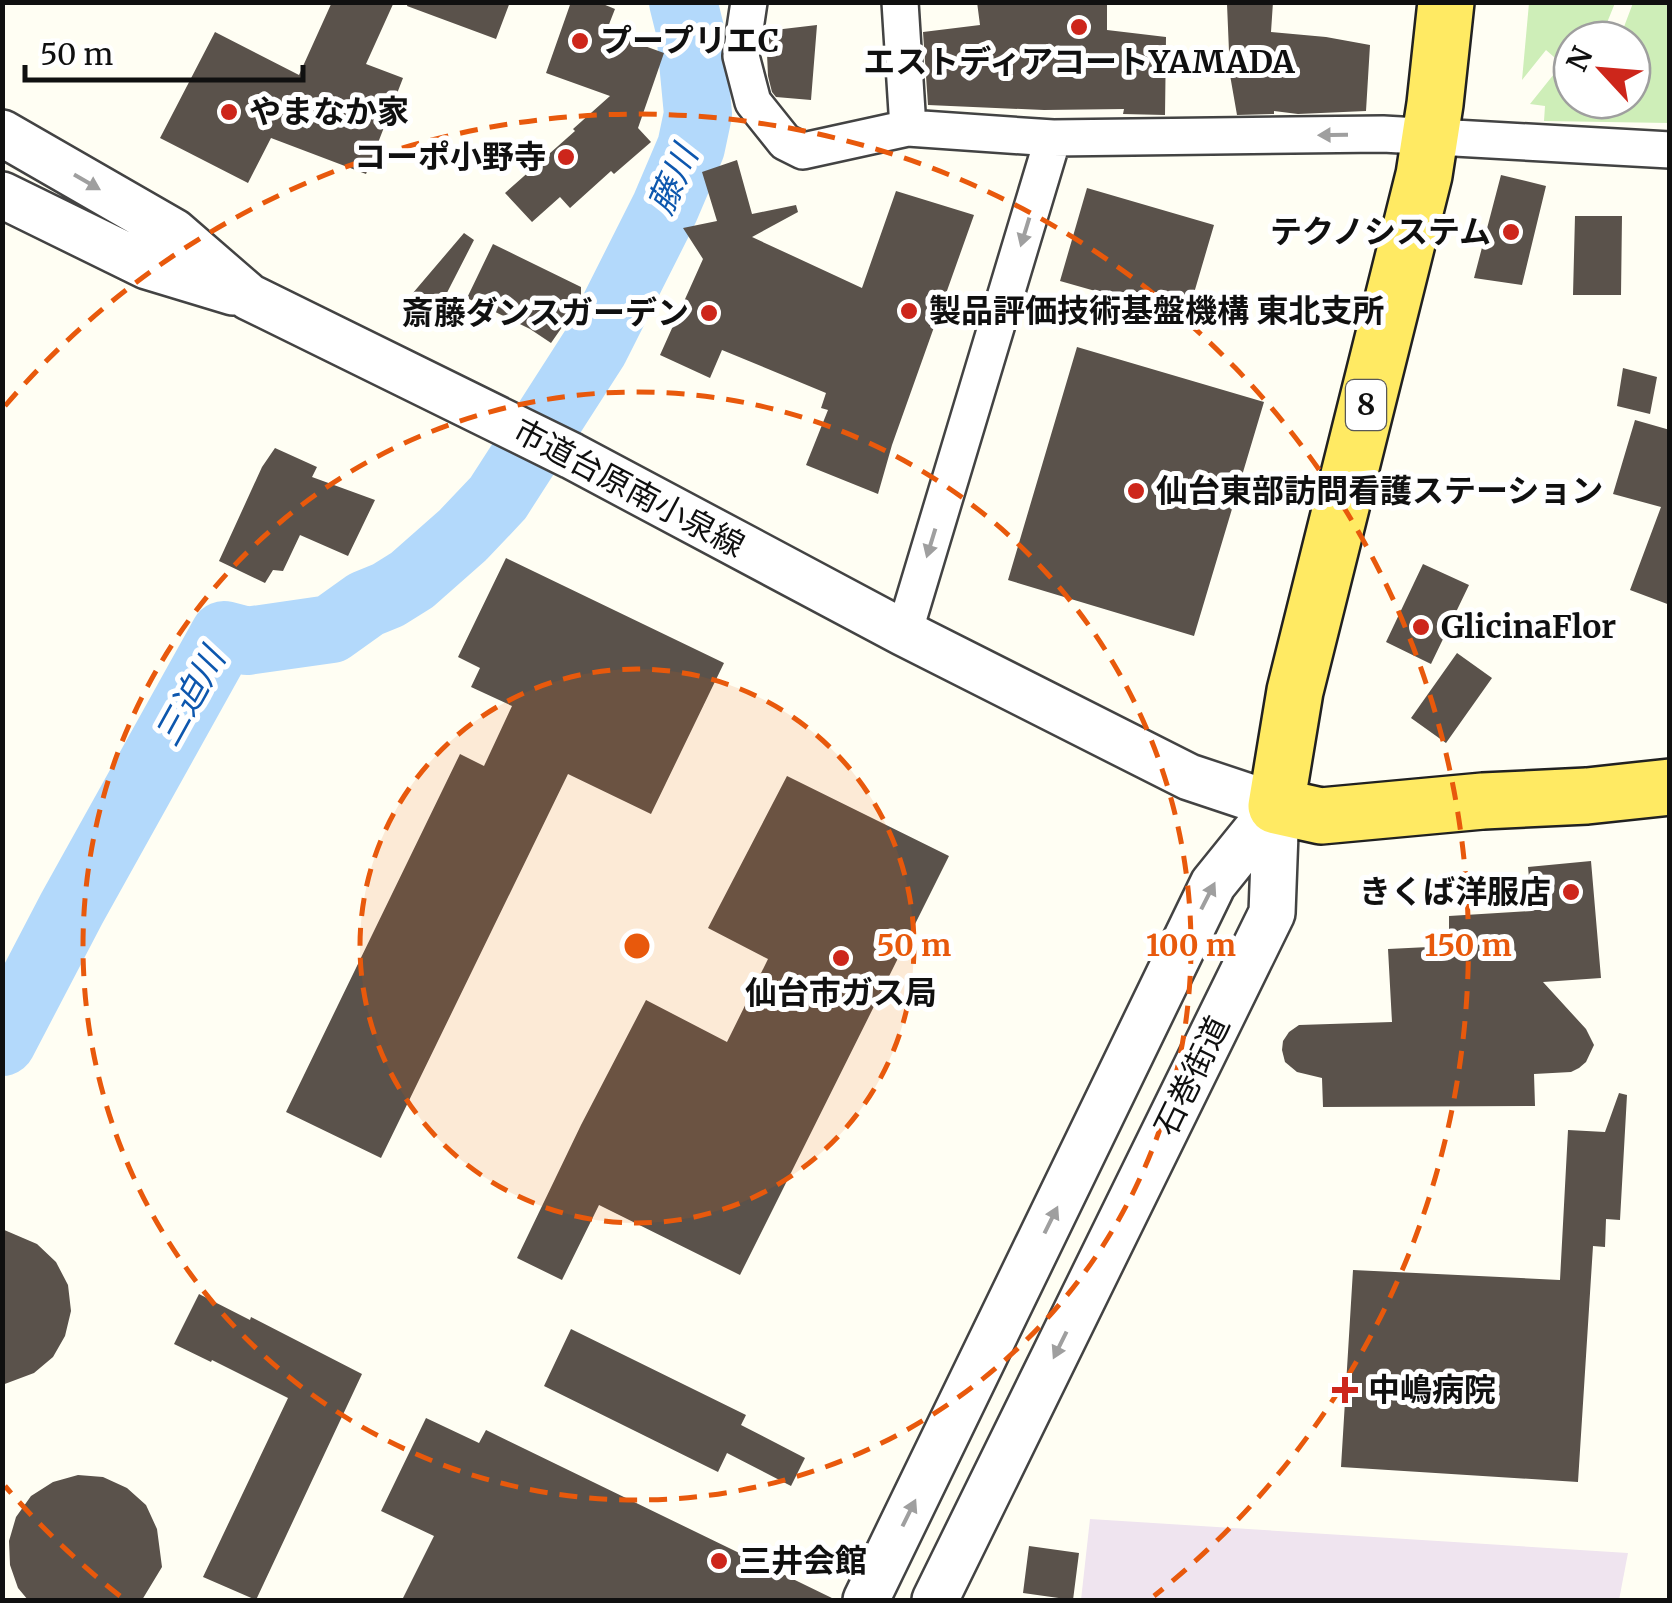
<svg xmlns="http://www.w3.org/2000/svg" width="1672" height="1603" font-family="Merriweather,'Noto Sans JP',serif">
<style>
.industrial{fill:#efe4ef}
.green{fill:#ceeeb8}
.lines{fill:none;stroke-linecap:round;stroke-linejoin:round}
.river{stroke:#b3d9fb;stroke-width:68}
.building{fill:#5a524b}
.minor-casing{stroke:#434343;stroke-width:40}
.tertiary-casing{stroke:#434343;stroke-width:50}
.primary-casing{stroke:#212121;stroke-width:60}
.minor{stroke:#fff;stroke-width:35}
.tertiary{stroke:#fff;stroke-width:45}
.primary{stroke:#ffea63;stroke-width:55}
.oneway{fill:#9f9f9f}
.ring{fill:none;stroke:#e8590c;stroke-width:5;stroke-dasharray:18 12}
.poi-dot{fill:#cd261b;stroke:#fff;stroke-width:4}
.labels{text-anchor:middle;stroke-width:10;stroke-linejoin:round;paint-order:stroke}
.shield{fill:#fff;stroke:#585858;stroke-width:2.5}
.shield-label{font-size:30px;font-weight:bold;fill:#101010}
.poi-label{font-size:32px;font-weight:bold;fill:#101010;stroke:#fff;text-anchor:start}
.street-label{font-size:32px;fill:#101010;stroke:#fff}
.water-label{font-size:35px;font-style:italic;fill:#0d57ae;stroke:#fff}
.centre{fill:#e8590c;stroke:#fff;stroke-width:5}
.ring-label{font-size:30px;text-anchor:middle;font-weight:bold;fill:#e8590c;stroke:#fff;stroke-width:10;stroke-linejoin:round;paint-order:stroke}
</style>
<rect width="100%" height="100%" fill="#fffef3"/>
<path class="industrial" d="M1090 1519 1628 1553 1619 1600H1081Z"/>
<path class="green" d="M1529 3H1615L1600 40H1572V100H1632V40H1619L1633 3H1669V123L1544 121 1545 106 1530 104 1562 64 1546 50 1522 80Z"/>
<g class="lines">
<path class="river" d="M2 1042 72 908 224 635 247 641 331 629 366 604 388 595 412 580 463 535 498 498 595 347 665 208 691 147 698 114 690 30 683 2"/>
</g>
<path class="building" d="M332 2H394L366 64 403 78 366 174 271 138 248 183 160 138 215 32 299 75Z
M408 2H510L496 39 407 6Z
M571 2H598L615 9 606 32 664 53 638 128 651 142 614 174 611 171 570 208 560 197 532 222 505 193 575 131 573 129 610 96 546 73Z
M977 2H1107V30L1166 37 1165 115 1123 114 1124 109 1044 110 928 105 923 32 980 25Z
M1273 2 1271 32 1326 37 1370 45 1366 111 1298 114 1274 111V114L1237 115 1230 75 1227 4Z
M817 25 811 100 776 97 772 92 768 76 766 31Z
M737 160 752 214 796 205 798 212 752 237 862 288 896 191 974 215 892 445 878 494 806 465 828 410 821 408 826 393 722 350 710 378 660 355 703 259 683 228 717 221 702 172Z
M1501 175 1546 186 1522 285 1474 278Z
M1087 188 1214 225 1187 317 1060 281Z
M1575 216H1622L1621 295H1573Z
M464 233 474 240 432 322 401 307Z
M493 244 581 287V300L551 343 530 329 467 298Z
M1077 347 1264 402 1194 636 1008 580Z
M1623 368 1657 377 1650 414 1617 406Z
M1635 420 1670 430V605L1630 590 1661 507 1613 494Z
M275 448 317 467 312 477 375 500 348 556 300 535 283 571 273 570 265 583 219 561 262 467Z
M506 558 724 663 651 814 568 774 381 1158 286 1112 460 754 484 766 512 706 471 687 480 668 458 657Z
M1423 564 1469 585 1431 664 1386 642Z
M1457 653 1492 678 1446 743 1411 718Z
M787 776 949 856 740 1275 599 1205 562 1280 517 1258 581 1125 646 1000 727 1042 768 959 708 928Z
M1591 861 1601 978 1543 982 1586 1029 1594 1045 1586 1062 1579 1068 1571 1072 1534 1074 1535 1106 1323 1107 1322 1078 1297 1072 1285 1062 1282 1050 1283 1041 1289 1032 1299 1025 1392 1022 1388 949 1449 946V916L1532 911 1528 867Z
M1619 1093 1627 1095 1620 1220 1606 1219 1605 1247 1593 1246 1578 1482 1341 1467 1353 1270 1560 1280 1568 1130 1605 1132Z
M2 1229 37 1244 56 1262 68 1285 71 1311 65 1336 53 1357 34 1373 2 1385Z
M199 1294 250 1320 251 1317 362 1374 256 1600 203 1577 288 1398 212 1360 211 1362 174 1344Z
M571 1329 746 1415 741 1425 805 1458 791 1486 727 1453 718 1472 544 1386Z
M426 1418 479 1443 486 1430 836 1600H402L434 1536 381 1511Z
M78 1475 103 1477 127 1488 146 1505 157 1529 162 1567 142 1600H28L18 1588 10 1565 9 1541 16 1517 31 1496 53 1482Z
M1029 1546 1079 1553 1073 1600 1023 1593Z"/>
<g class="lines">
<defs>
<path id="minor" d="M749 2 741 56 753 102 785 142 803 151 908 128 1053 138 1383 134 1670 150
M900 2 908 128
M904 633 1053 138"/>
<path id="tertiary" d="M2 133 174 232 249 297 572 456 904 633 1189 777 1276 806
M2 195 147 266 233 292
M866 1600 1213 884 1276 806
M935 1600 1272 913 1276 806"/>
<path id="primary" d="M1446 2 1435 104 1424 175 1295 691 1276 806 1321 816 1483 801 1587 796 1670 787"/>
</defs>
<use href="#minor" class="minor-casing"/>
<use href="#tertiary" class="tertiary-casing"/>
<use href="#primary" class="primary-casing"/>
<use href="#minor" class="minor"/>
<use href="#tertiary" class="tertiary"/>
<use href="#primary" class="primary"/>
</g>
<defs><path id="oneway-solid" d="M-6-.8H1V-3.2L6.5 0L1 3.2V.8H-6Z" transform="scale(2.5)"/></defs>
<g class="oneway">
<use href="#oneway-solid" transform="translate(1333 135) rotate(179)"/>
<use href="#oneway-solid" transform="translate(87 182) rotate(30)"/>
<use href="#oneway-solid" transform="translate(1025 232) rotate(107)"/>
<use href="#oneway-solid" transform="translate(931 543) rotate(107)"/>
<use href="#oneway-solid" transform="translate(1208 896) rotate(-63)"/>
<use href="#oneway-solid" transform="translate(1051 1220) rotate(-64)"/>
<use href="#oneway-solid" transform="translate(1060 1345) rotate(116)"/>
<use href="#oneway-solid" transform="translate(909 1513) rotate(-64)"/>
</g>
<circle cx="637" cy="946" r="277" fill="#e8590c" fill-opacity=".12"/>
<g class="ring">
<circle cx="637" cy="946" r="277"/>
<circle cx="637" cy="946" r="554"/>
<path d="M120 1596A831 831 0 0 1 5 1486M5 406A831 831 0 1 1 1154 1596"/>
</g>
<g class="poi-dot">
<circle cx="1079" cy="27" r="10"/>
<circle cx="580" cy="41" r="10"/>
<circle cx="229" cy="112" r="10"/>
<circle cx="566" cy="157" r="10"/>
<circle cx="1511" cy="232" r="10"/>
<circle cx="909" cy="311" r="10"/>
<circle cx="709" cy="313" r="10"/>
<circle cx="1136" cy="491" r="10"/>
<circle cx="1421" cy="627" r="10"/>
<circle cx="1571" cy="892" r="10"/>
<circle cx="841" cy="958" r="10"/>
<path d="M1340 1375h10v10h10v10h-10v10h-10v-10h-10v-10h10z"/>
<circle cx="719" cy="1561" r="10"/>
</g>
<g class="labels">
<rect class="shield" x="1346" y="380" width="40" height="50" rx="8"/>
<g class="shield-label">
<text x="1366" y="415">8</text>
</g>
<g class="poi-label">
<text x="600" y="52">プープリエC</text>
<text x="1079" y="73" text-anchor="middle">エストディアコートYAMADA</text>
<text x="249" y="123">やまなか家</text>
<text x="546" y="168" text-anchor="end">コーポ小野寺</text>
<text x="1491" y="243" text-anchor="end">テクノシステム</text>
<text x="929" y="322">製品評価技術基盤機構 東北支所</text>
<text x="689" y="324" text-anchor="end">斎藤ダンスガーデン</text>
<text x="1156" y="502">仙台東部訪問看護ステーション</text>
<text x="1441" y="638">GlicinaFlor</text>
<text x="1551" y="903" text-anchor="end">きくば洋服店</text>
<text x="841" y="1004" text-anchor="middle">仙台市ガス局</text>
<text x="1368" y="1401">中嶋病院</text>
<text x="739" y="1572">三井会館</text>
</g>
<g class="street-label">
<text transform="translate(629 488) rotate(28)" y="11">市道台原南小泉線</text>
<text transform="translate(1192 1076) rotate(-64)" y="11">石巻街道</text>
</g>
<g class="water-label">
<text transform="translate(673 180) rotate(-66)" y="12">藤川</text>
<text transform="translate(190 697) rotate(-61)" y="12">三迫川</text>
</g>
</g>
<circle cx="637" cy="946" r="15" class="centre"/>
<g class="ring-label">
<text x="914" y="956">50 m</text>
<text x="1191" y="956">100 m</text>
<text x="1468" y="956">150 m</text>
</g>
<rect width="1672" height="1603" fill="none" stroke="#101010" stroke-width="10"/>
<g transform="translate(1602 70) rotate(296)"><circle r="48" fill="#ffffff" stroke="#9f9f9f" stroke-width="2.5"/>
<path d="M0-8L18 38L0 25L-18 38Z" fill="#cd261b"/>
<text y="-15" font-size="28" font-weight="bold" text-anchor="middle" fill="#101010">N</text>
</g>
<path d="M25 65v15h278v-15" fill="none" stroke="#101010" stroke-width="5"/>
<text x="40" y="65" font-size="30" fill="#101010" stroke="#ffffff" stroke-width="8" paint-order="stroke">50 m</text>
</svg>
